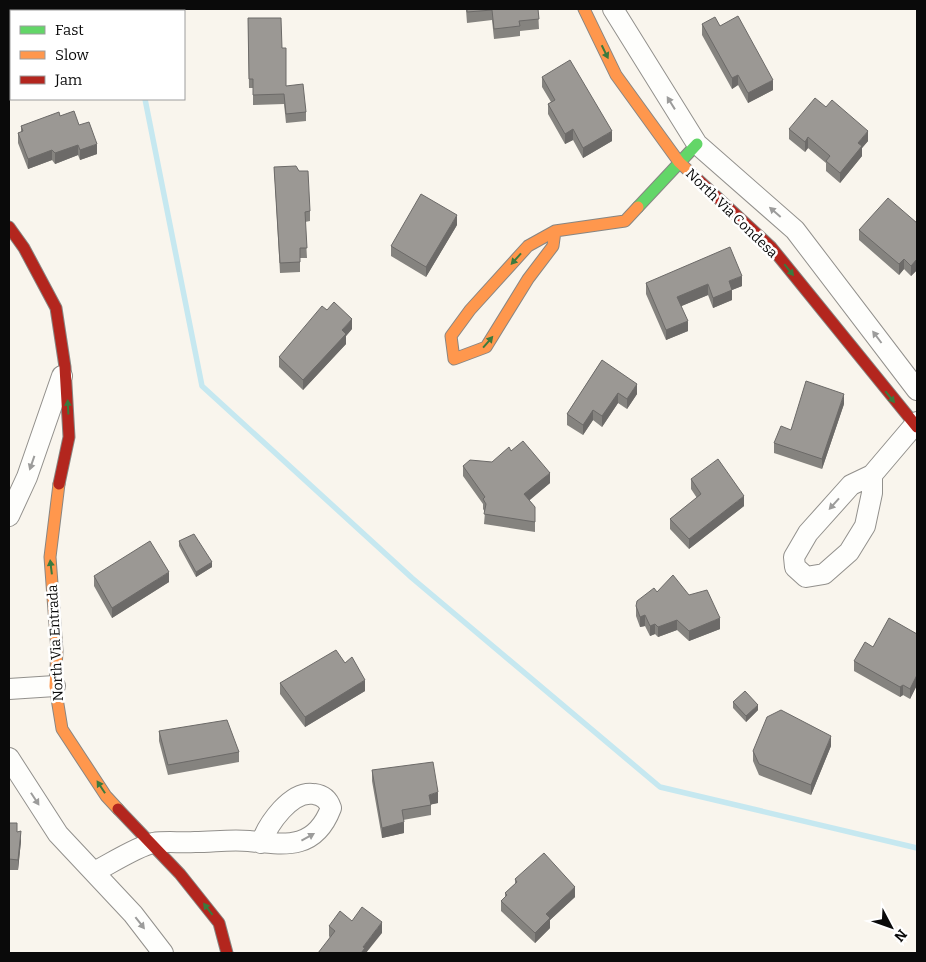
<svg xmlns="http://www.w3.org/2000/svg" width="926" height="962" font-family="Bitter,serif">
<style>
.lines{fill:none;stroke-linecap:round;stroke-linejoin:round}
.stream{stroke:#c6e8f0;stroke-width:5.5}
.street-casing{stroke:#92908c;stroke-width:22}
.fast-casing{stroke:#888683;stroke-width:13}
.slow-casing{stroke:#888683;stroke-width:13}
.jam-casing{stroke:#888683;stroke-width:13}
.street{stroke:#fefefc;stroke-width:20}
.fast{stroke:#63d668;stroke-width:11}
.slow{stroke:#ff974d;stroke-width:11}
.jam{stroke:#b3261e;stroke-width:11}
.wall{fill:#85837f}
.shaded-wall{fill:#6c6a68}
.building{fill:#9b9894;stroke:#6c6a68}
.oneway{fill:#3b7a3e}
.oneway2{fill:#9c9c9b}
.labels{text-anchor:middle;stroke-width:5;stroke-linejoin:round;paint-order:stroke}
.street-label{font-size:14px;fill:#0a0a0a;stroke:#fff}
</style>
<rect width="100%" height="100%" fill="#f9f5ed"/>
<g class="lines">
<path class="stream" d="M105 9 107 11
M145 99 202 386 412 578 660 787 917 848"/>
<defs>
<path id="street" d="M34 9 38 11
M613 9 697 144 795 230 917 390
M872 475V493L865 526 849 552 824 574 806 577 795 567 794 557 808 533 851 485 872 475 917 422
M9 516 27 477 62 376
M9 689 55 686
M9 758 58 834 133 914 163 953
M94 872C108 865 138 846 153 843 166 841 181 843 195 842 213 842 231 839 249 841 286 845 315 850 331 808 328 799 322 795 314 794 291 790 268 824 261 843"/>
<path id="fast" d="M638 207 697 144"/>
<path id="slow" d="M584 9 616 75 679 162 693 175
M555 231 553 246 528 279 486 347 454 359 451 336 470 310 528 246 555 231 625 221 638 207
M59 484 50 557 57 651 55 686 62 729 106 796 118 809"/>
<path id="jam" d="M693 175 771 247 917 427
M9 227 24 248 56 308 65 367 69 437 59 484
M118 809 180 874 219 923 227 953"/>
</defs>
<use href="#street" class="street-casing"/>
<use href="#fast" class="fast-casing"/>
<use href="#slow" class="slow-casing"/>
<use href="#jam" class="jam-casing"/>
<use href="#street" class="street"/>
<use href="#fast" class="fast"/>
<use href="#slow" class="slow"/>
<use href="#jam" class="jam"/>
</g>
<path class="wall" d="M463 9H538L539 29 520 31V36L494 39 492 20 467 23 466 10H463Z
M248 18 282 48 286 86 306 112V121L286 123 284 104 253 105V88H249Z
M702 24 720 26 773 90 748 103 738 85 732 89 702 35Z
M9 74H11V93L9 92Z
M542 77 612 141 583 158 573 140 565 144 548 114V104L551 102 542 87Z
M60 116 79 125 97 154 80 160 78 155 55 164 52 160 28 169 18 143V133L21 132V126Z
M789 129 868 141 862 148V156L840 183 826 171V163L808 148 805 152 789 139Z
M274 167 310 211V221L305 222 307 258H300V272L280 273Z
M917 223V270L911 276 904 269 899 275 859 240V230Z
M457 225 426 277 391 256V246Z
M646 283 742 286 732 290V300L713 308 708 295 681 306 688 331 666 340 646 294Z
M352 329 346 336V344L303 390 279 367V357Z
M602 360 637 394 627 409 618 403 602 427 593 420 583 435 567 425V414Z
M844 404 822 469 774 453V443L791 430Z
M511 451 550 483 529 500 535 507V532L484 524 485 512 483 509V504L463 476V466L492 462Z
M691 479 744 506 689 549 670 529V519L697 498 691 489Z
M179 541 212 567 196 577 179 546Z
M94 576 169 582 112 618 94 586Z
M657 592 689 595 720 629 689 641 677 630 658 637 655 634 650 636 645 626 640 627 636 616V606Z
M917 634V685L910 699 903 695 900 697 854 671V661L873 647Z
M345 663 365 691 305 727 280 694V683Z
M733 702 758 710 746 722 733 708Z
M159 731 239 752V762L168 775 159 741Z
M831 746 811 795 759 775 753 761V751Z
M372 770 438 803 431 804V815L403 820 404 833 382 838 372 781Z
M9 823 17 832 21 841 18 870H9Z
M515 879 575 897 550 920V928L535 943 501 911V901L505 897V893L515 884Z
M352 921 382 933 330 938 329 936V926Z"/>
<path class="shaded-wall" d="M738 75V85L732 89V78Z
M773 80V90L748 103V93Z
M573 129V140L565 144V134Z
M612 131V141L583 158V148Z
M868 131V141L862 148V156L840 183V173L858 143Z
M808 137V148L805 152V142Z
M97 144V154L80 160V150Z
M78 145V155L55 164V153Z
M52 150V160L28 169V159Z
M457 215V225L426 277V267Z
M904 259V269L899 275V264Z
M917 259V270L911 276V266Z
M742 276V286L732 290V300L713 308V298L729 281Z
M708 284V295L677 308V297Z
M352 319V329L346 336V344L303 390V380L342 330Z
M688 321V331L666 340V330Z
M637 384V394L627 409V399Z
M618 393V403L602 427V416Z
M844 394V404L822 469V459Z
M593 410V420L583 435V425Z
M550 473V483L524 505V494Z
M744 496V506L689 549V539Z
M212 562V567L196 577V572Z
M169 572V582L112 618V608Z
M645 615V626L640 627V617Z
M720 618V629L689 641V631Z
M677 620V630L658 637V627Z
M655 624V634L650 636V626Z
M917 675V685L910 699V689Z
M365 680V691L305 727V717Z
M903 685V695L900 697V687Z
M758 705V710L746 722V716Z
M831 736V746L811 795V785Z
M438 792V803L429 805V795Z
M404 822V833L382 838V828Z
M21 831V841L18 870V860Z
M575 887V897L550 920V928L535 943V933L546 914Z
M382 922V933L366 953H361L363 947Z"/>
<path class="building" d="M467 9H538L539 19 519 21 520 26 494 29 492 10 467 12Z
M738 16 773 80 748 93 738 75 732 78 702 24 715 17 720 26Z
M248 18H281L282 48H286V86L303 84 306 112 286 114 284 94 253 95V79H249Z
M570 60 612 131 583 148 573 129 565 134 548 104 555 100 542 77Z
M9 74H11V87H9Z
M815 98 826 107 832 100 868 131 858 143 862 146 840 173 826 161 830 156 808 137 805 142 789 129Z
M74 111 79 125 89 122 97 144 80 150 78 145 55 153 52 150 28 159 18 133 23 131 21 126 59 112 60 116Z
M296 166 299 171H308L310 211 305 212 307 248H300V262L280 263 274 167Z
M421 194 457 215 426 267 391 246Z
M888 198 917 223V259L911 266 904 259 899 264 859 230Z
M730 247 742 276 729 281 732 290 713 298 708 284 677 297 688 321 666 330 646 283Z
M334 302 352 319 342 330 346 334 303 380 279 357 322 306 327 310Z
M602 360 637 384 627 399 618 393 602 416 593 410 583 425 567 414Z
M806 381 844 394 822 459 774 443 781 426 791 430Z
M523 441 550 473 524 494 535 507V522L484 514 486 504 483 499 485 497 463 466 470 460 492 462 509 447 511 451Z
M718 459 744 496 689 539 670 519 701 494 691 479Z
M194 534 212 562 196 572 179 541Z
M150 541 169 572 112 608 94 576Z
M673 575 689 595 707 590 720 618 689 631 677 620 658 627 655 624 650 626 645 615 640 617 636 606 637 601 654 588 657 592Z
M889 618 917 634V675L910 689 903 685 900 687 854 661 865 642 873 647Z
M336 650 345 663 352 657 365 680 305 717 280 683Z
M745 691 758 705 746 716 733 702Z
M781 710 831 736 811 785 759 764 753 751 767 717Z
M227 720 239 752 168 765 159 731Z
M433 762 438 792 429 795 431 805 402 810 404 822 382 828 372 770Z
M9 823H17V832L21 831 18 860 9 859Z
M544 853 575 887 546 914 550 918 535 933 501 901 507 895 505 893 517 882 515 879Z
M362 907 382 922 363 947 365 948 361 953H318L335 931 329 926 340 911 352 921Z"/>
<defs><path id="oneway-solid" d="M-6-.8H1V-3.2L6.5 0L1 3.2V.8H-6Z" transform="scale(1.25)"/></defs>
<g class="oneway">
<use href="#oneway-solid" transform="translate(605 52) rotate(64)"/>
<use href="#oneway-solid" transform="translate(516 259) rotate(132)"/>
<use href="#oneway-solid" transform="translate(789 270) rotate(51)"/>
<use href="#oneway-solid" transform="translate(488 342) rotate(-49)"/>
<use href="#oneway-solid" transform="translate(890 397) rotate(51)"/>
<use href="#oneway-solid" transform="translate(68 407) rotate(-93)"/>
<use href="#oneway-solid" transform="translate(51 567) rotate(-97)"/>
<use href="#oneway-solid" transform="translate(101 787) rotate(-123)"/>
<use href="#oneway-solid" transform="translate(208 909) rotate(-128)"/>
</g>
<g class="oneway2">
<use href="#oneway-solid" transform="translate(671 103) rotate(-122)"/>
<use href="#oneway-solid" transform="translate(775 212) rotate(-139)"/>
<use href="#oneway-solid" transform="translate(877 337) rotate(-127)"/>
<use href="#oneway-solid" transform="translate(32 463) rotate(109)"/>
<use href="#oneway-solid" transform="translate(834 504) rotate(132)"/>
<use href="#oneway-solid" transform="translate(35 799) rotate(57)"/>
<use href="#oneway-solid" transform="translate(308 837) rotate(-29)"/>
<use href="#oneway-solid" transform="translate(140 923) rotate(52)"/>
</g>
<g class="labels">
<g class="street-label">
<text transform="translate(732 213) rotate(44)" y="5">North Via Condesa</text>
<text transform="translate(55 643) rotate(-93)" y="5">North Via Entrada</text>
</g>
</g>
<rect width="926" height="962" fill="none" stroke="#0a0a0a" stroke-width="20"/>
<rect x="10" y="10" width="175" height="90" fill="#ffffff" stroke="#9d9d9d"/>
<rect x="20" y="26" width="25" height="8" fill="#63d668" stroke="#9d9d9d"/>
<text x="55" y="35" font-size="15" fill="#0a0a0a">Fast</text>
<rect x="20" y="51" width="25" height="8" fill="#ff974d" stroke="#9d9d9d"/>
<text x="55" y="60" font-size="15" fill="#0a0a0a">Slow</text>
<rect x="20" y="76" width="25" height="8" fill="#b3261e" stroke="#9d9d9d"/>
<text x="55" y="85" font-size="15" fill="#0a0a0a">Jam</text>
<g transform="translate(891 927) rotate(131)" stroke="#ffffff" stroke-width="4" paint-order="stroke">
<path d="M0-4L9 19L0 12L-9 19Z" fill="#0a0a0a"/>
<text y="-8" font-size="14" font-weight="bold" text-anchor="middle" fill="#0a0a0a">N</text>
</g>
</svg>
